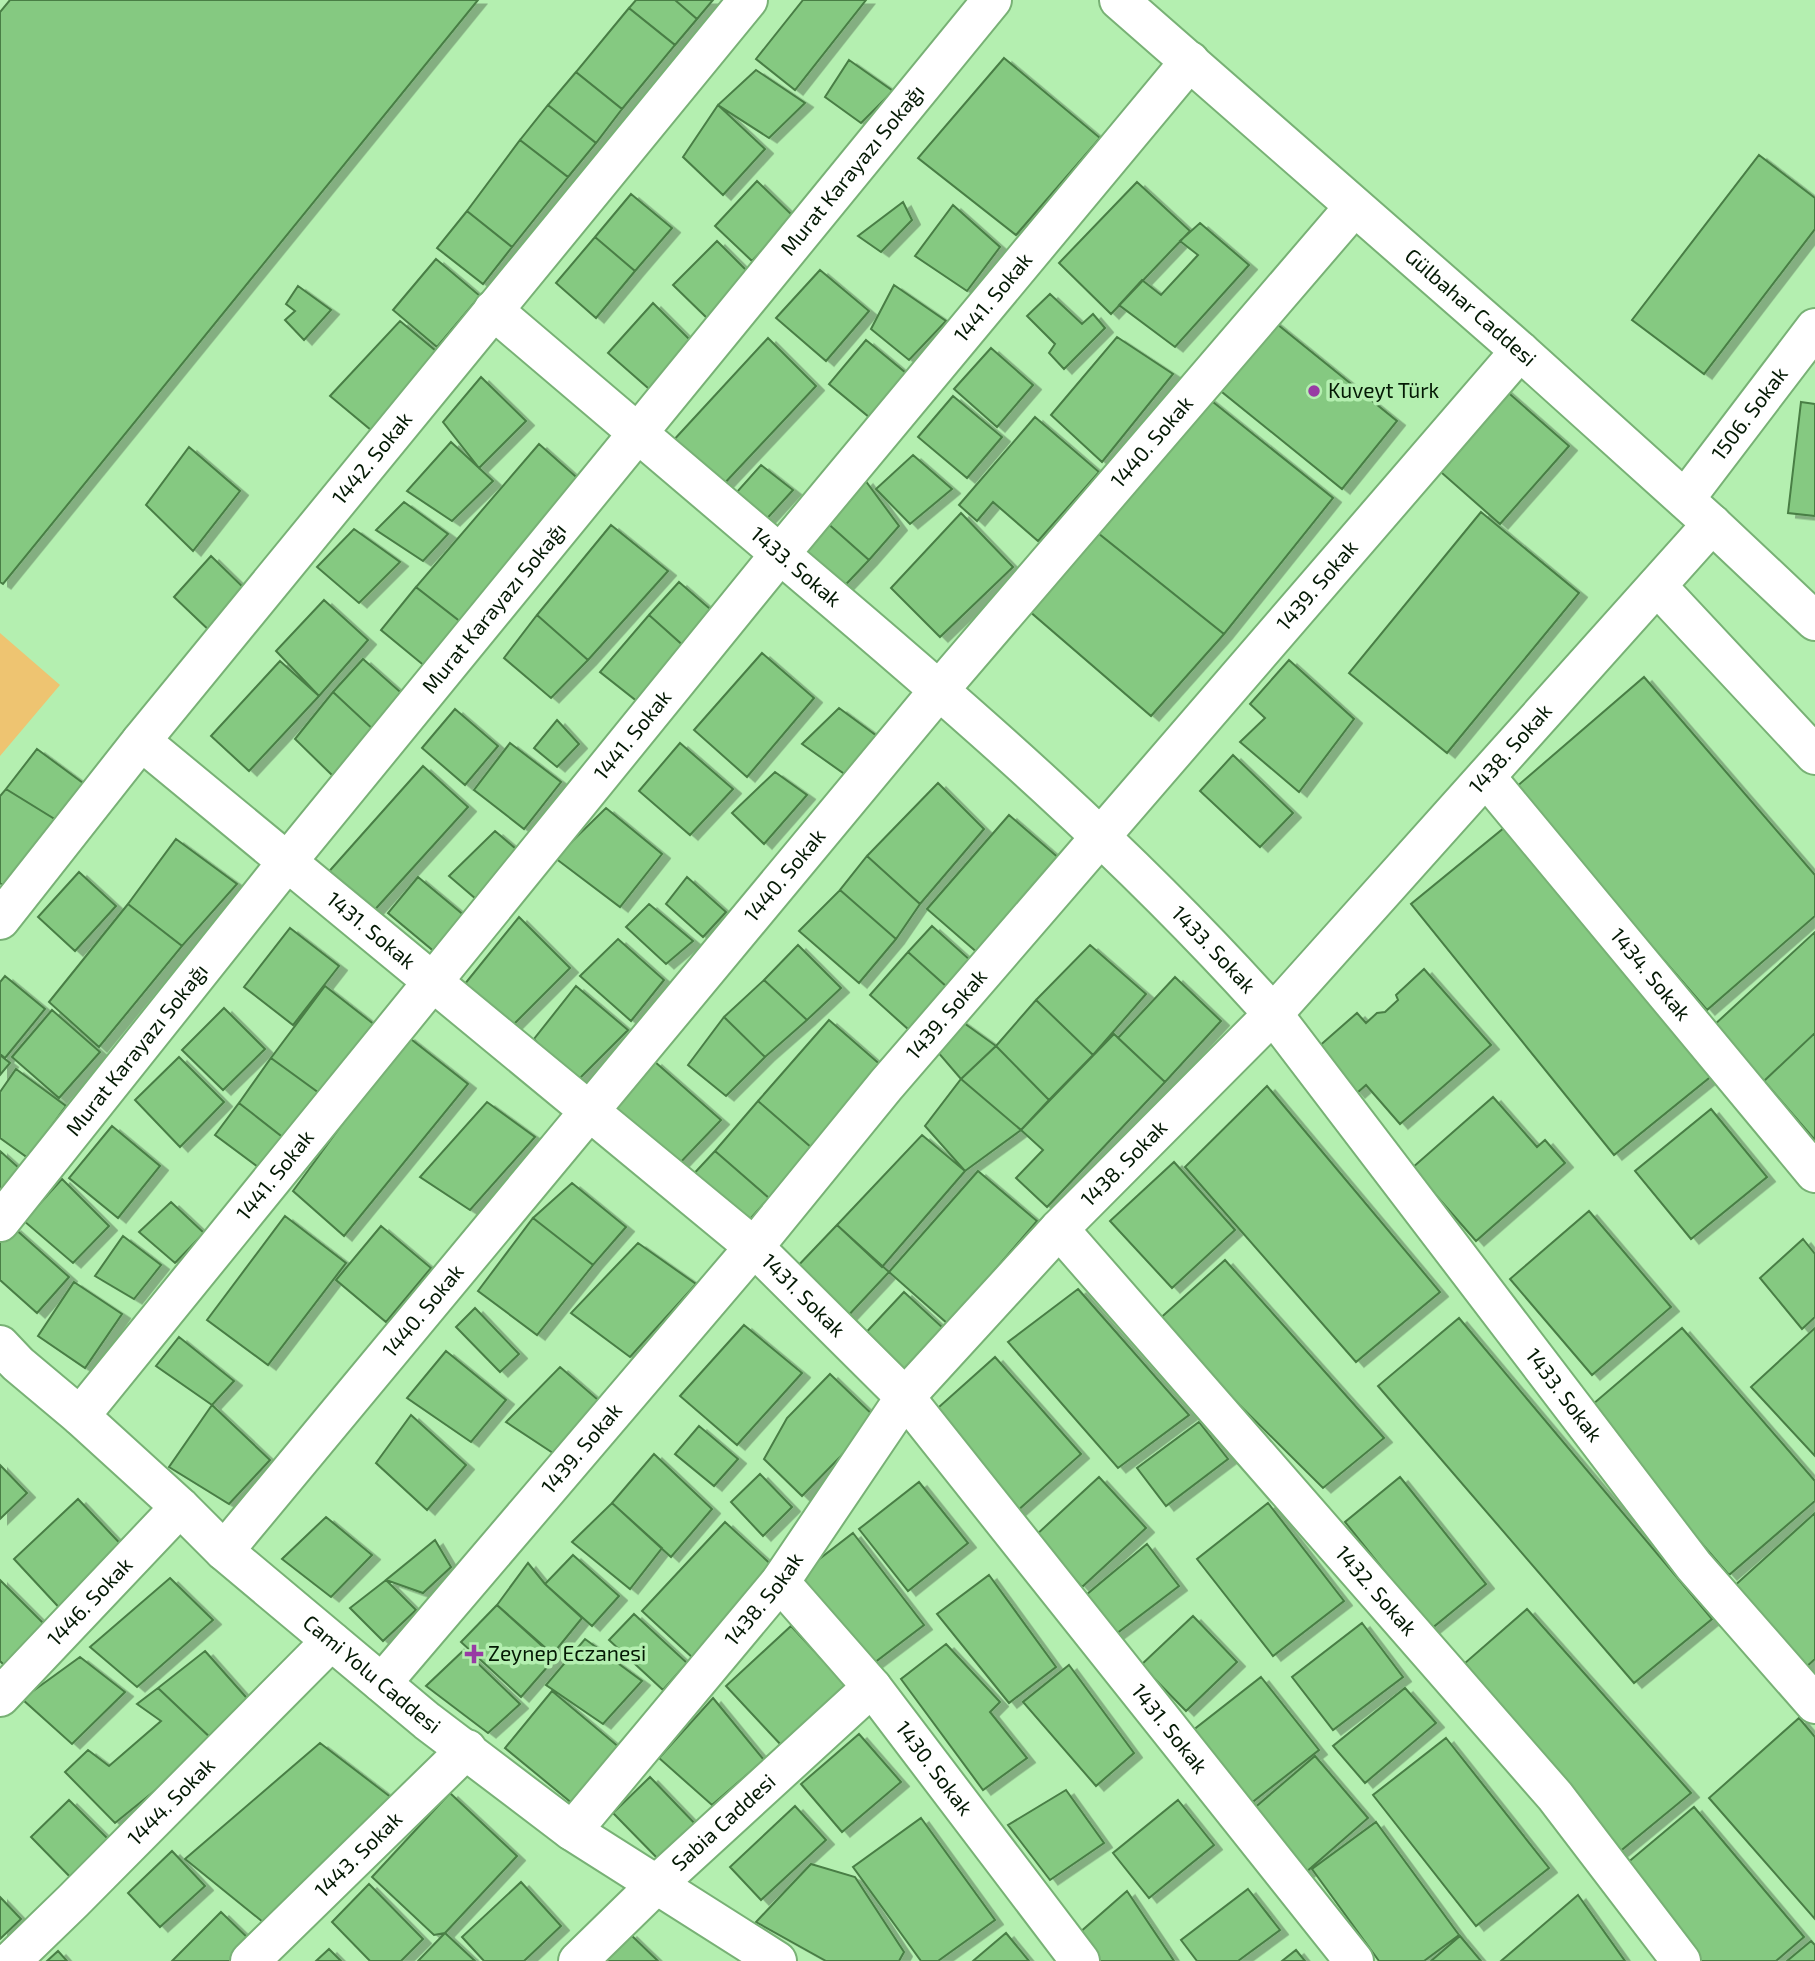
<svg xmlns="http://www.w3.org/2000/svg" width="1815" height="1961" font-family="'Exo 2',sans-serif">
<style>
.green{fill:#eec471}
.building{fill:#85c981;stroke:#487e45;stroke-width:2;filter:url(#shadow)}
.lines{fill:none;stroke-linecap:round;stroke-linejoin:round}
.minor-casing{stroke:#78b175;stroke-width:42}
.major-casing{stroke:#78b175;stroke-width:42}
.minor{stroke:#fff;stroke-width:38}
.major{stroke:#fff;stroke-width:38}
.poi-dot{fill:#983ba4;stroke:#b4efb0;stroke-width:2.5}
.labels{text-anchor:middle;stroke-width:7;stroke-linejoin:round;paint-order:stroke}
.street-label{font-size:21px;fill:#041904;stroke:#b4efb0}
.poi-label{font-size:21px;fill:#041904;stroke:#b4efb0;text-anchor:start}
</style>
<defs>
<filter id="shadow"><feDropShadow dx="8" dy="4.5" stdDeviation="0" flood-color="#0004"/></filter>
</defs>
<rect width="100%" height="100%" fill="#b4efb0"/>
<path class="green" d="M0 633 60 685 0 756Z"/>
<path class="building" d="M10 0H478L3 584 0 582V12Z
M636 0H675L697 19 675 45 629 8Z
M675 0H713L697 19Z
M803 0H866L795 90 756 59Z
M629 8 675 45 622 109 576 72Z
M1004 58 1100 138 1016 235 918 158Z
M849 60 893 91 861 123 825 97Z
M756 70 805 103 769 138 718 105Z
M576 72 622 109 596 143 548 105Z
M548 105 596 143 568 177 520 140Z
M718 105 765 149 723 195 683 157Z
M520 140 568 177 512 247 467 211Z
M1759 155 1815 198V229L1704 374 1632 320Z
M757 181 794 217 752 261 715 226Z
M1137 182 1190 231 1111 314 1059 263Z
M631 194 672 228 635 271 595 237Z
M903 202 912 220 881 252 858 236Z
M953 205 1000 247 967 291 915 256Z
M467 211 512 247 483 284 437 248Z
M1200 223 1249 265 1175 347 1119 305 1142 280 1161 295 1198 255 1180 241Z
M595 237 635 271 596 318 556 283Z
M717 241 752 276 709 320 673 285Z
M436 259 480 296 437 347 393 310Z
M820 270 869 311 826 361 776 318Z
M894 285 946 321 909 360 871 329Z
M298 286 331 310 304 340 285 320 295 311 286 304Z
M1050 294 1082 324 1093 314 1105 328 1064 369 1049 353 1055 344 1027 316Z
M653 303 697 347 656 395 608 353Z
M1272 320 1397 421 1342 489 1217 388Z
M400 321 442 356 377 435 330 396Z
M1117 337 1173 374 1102 462 1051 415Z
M768 338 816 386 721 487 671 443Z
M866 340 912 378 875 422 829 384Z
M991 348 1033 385 997 427 954 389Z
M481 377 526 421 479 468 443 422Z
M1503 388 1569 446 1500 524 1434 466Z
M1203 394 1333 498 1224 634 1093 529Z
M953 396 1002 437 967 478 918 437Z
M1801 402 1815 404V516L1788 513Z
M1035 417 1099 472 1038 541 993 502 977 521 959 505Z
M451 442 493 481 452 521 407 491Z
M539 444 583 483 466 626 416 587Z
M189 447 240 491 193 551 146 505Z
M913 455 952 489 910 524 876 489Z
M761 465 793 490 762 524 728 502Z
M865 480 899 526 869 560 825 521Z
M404 502 448 534 423 561 376 530Z
M1481 512 1579 593 1447 753 1349 673Z
M961 513 1013 567 940 637 891 588Z
M825 521 869 560 833 598 792 563Z
M611 525 668 571 588 660 537 615Z
M354 529 400 562 359 603 317 567Z
M1093 529 1224 634 1151 716 1028 610Z
M211 556 249 593 214 635 174 597Z
M679 582 717 615 687 649 649 615Z
M416 587 466 626 427 668 381 630Z
M324 600 368 640 319 696 276 651Z
M537 615 588 660 551 698 504 658Z
M649 615 687 649 643 706 600 672Z
M762 653 814 698 747 777 694 730Z
M363 659 407 698 377 733 333 692Z
M1289 660 1354 719 1299 792 1240 742 1265 718 1250 704Z
M280 661 319 696 249 771 211 736Z
M1644 677 1815 875V916L1707 1010 1515 788Z
M333 692 377 733 335 778 295 739Z
M839 708 881 739 853 780 802 744Z
M455 709 498 746 465 785 422 748Z
M557 720 579 744 557 767 534 748Z
M510 743 561 782 524 829 474 790Z
M680 743 733 789 690 835 639 791Z
M37 749 87 786 61 823 6 789Z
M1233 755 1293 813 1260 847 1200 791Z
M423 766 468 807 370 915 325 876Z
M775 772 807 795 764 844 732 813Z
M938 783 984 829 920 904 867 856Z
M6 789 61 823 12 892 0 883V796Z
M606 808 662 854 620 907 555 858Z
M1009 815 1068 866 987 961 927 909Z
M1510 823 1714 1074 1614 1155 1411 904Z
M495 831 523 855 483 905 449 876Z
M176 839 237 884 182 946 128 904Z
M867 856 920 904 896 939 840 890Z
M79 872 116 906 75 951 38 917Z
M418 877 466 917 436 953 388 913Z
M687 877 726 912 703 937 666 904Z
M840 890 896 939 859 983 799 931Z
M128 904 182 946 99 1047 49 1002Z
M649 904 693 941 666 964 626 927Z
M519 917 570 968 509 1029 464 985Z
M932 926 971 961 947 987 908 952Z
M290 928 339 966 293 1025 244 987Z
M1815 932V1033L1764 1081 1713 1026Z
M618 939 664 980 631 1021 580 976Z
M798 945 841 988 807 1020 764 980Z
M1090 945 1146 994 1093 1055 1036 1000Z
M908 952 947 987 909 1030 870 995Z
M1424 969 1491 1045 1400 1124 1366 1085 1357 1093 1317 1048 1357 1013 1366 1023 1377 1013 1385 1012 1398 1000 1396 995Z
M5 976 45 1009 5 1058 0 1054V982Z
M1175 977 1221 1021 1165 1082 1118 1038Z
M764 980 807 1020 765 1057 724 1017Z
M325 986 380 1029 319 1093 271 1058Z
M576 986 628 1030 573 1085 534 1039Z
M1036 1000 1093 1055 1049 1100 996 1046Z
M224 1008 265 1049 223 1090 182 1050Z
M52 1010 100 1052 59 1098 12 1057Z
M724 1017 765 1057 726 1096 688 1065Z
M957 1018 996 1046 961 1079 936 1050Z
M829 1020 883 1067 812 1148 758 1101Z
M1815 1033V1140L1764 1081Z
M1114 1034 1165 1082 1047 1207 1016 1178 1043 1150 1021 1130Z
M407 1036 468 1084 344 1236 293 1191Z
M996 1046 1049 1100 1021 1130 961 1079Z
M0 1055 10 1063 0 1075Z
M179 1057 224 1102 180 1147 135 1100Z
M271 1058 319 1093 285 1139 239 1103Z
M654 1061 721 1120 677 1166 608 1115Z
M16 1069 66 1106 28 1158 0 1138V1092Z
M961 1079 1021 1130 965 1171 925 1126Z
M1267 1086 1440 1292 1356 1362 1185 1167Z
M1493 1097 1537 1147 1545 1140 1565 1163 1476 1241 1412 1168Z
M758 1101 812 1148 769 1198 715 1151Z
M487 1102 535 1137 470 1210 420 1177Z
M239 1103 285 1139 262 1170 215 1135Z
M1711 1109 1767 1177 1691 1239 1635 1171Z
M112 1126 160 1166 118 1218 69 1178Z
M922 1135 965 1171 882 1267 837 1225Z
M0 1151 20 1169 0 1191Z
M715 1151 769 1198 743 1227 688 1180Z
M1174 1162 1235 1230 1172 1288 1110 1221Z
M978 1171 1037 1221 948 1324 889 1272Z
M62 1179 109 1226 73 1263 24 1221Z
M572 1183 626 1227 593 1265 533 1218Z
M171 1202 204 1233 175 1263 139 1232Z
M1589 1211 1671 1307 1592 1375 1510 1279Z
M285 1216 346 1263 268 1365 207 1320Z
M533 1218 593 1265 537 1335 478 1291Z
M837 1225 889 1272 845 1319 793 1271Z
M381 1226 431 1268 386 1322 336 1280Z
M13 1227 69 1277 37 1313 0 1280V1242Z
M123 1236 161 1265 134 1299 95 1276Z
M1803 1239 1815 1254V1317L1802 1329 1760 1278Z
M638 1243 696 1284 630 1357 571 1313Z
M1225 1260 1384 1438 1323 1488 1156 1322Z
M74 1282 122 1314 85 1368 38 1336Z
M1078 1289 1189 1415 1118 1468 1008 1342Z
M904 1292 944 1329 899 1376 859 1340Z
M475 1308 519 1354 500 1372 456 1327Z
M1459 1318 1712 1619 1634 1683 1378 1386Z
M744 1325 802 1373 737 1445 680 1396Z
M1682 1328 1815 1481V1501L1729 1575 1586 1410Z
M1815 1328V1456L1751 1387Z
M179 1337 234 1381 212 1405 156 1366Z
M446 1351 506 1400 471 1442 407 1398Z
M995 1357 1081 1454 1016 1512 930 1415Z
M560 1367 605 1406 562 1459 506 1422Z
M830 1374 877 1419 802 1496 764 1459 787 1418Z
M212 1405 270 1460 229 1504 169 1467Z
M411 1415 466 1465 427 1510 376 1463Z
M1199 1422 1228 1459 1166 1506 1137 1468Z
M699 1426 738 1459 714 1486 675 1454Z
M654 1454 712 1509 671 1557 612 1503Z
M0 1465 27 1493 0 1519Z
M760 1474 792 1507 763 1536 731 1502Z
M1099 1477 1146 1528 1082 1587 1035 1536Z
M1400 1477 1486 1584 1431 1629 1345 1522Z
M919 1482 968 1543 908 1591 859 1529Z
M78 1499 130 1554 66 1615 14 1559Z
M612 1503 662 1548 630 1589 572 1542Z
M1268 1503 1344 1601 1273 1656 1197 1559Z
M1815 1513V1659L1805 1668 1732 1588Z
M326 1517 372 1555 331 1597 282 1559Z
M725 1522 777 1570 694 1659 642 1611Z
M853 1533 924 1625 870 1666 800 1574Z
M435 1540 451 1567 423 1593 386 1580Z
M1147 1544 1179 1586 1112 1637 1086 1595Z
M573 1555 619 1596 592 1626 545 1584Z
M528 1563 545 1584 582 1618 552 1655 497 1605Z
M989 1575 1056 1667 1009 1703 937 1614Z
M170 1578 213 1620 137 1687 90 1647Z
M0 1580 45 1625 4 1665 0 1661Z
M386 1580 416 1610 383 1641 350 1608Z
M497 1605 556 1657 521 1697 461 1642Z
M1527 1609 1691 1793 1618 1853 1465 1663Z
M634 1614 687 1663 663 1690 609 1640Z
M1193 1616 1237 1662 1186 1711 1141 1665Z
M1362 1623 1403 1677 1333 1730 1292 1677Z
M791 1626 847 1686 782 1746 726 1686Z
M585 1639 642 1681 603 1724 546 1685Z
M946 1644 1000 1702 990 1712 1027 1758 983 1790 901 1679Z
M464 1650 520 1704 488 1733 426 1686Z
M205 1651 253 1705 215 1742 158 1688Z
M80 1657 125 1692 72 1744 22 1699Z
M1069 1665 1134 1753 1096 1786 1023 1702Z
M1261 1677 1319 1750 1250 1804 1192 1731Z
M158 1688 215 1742 115 1823 65 1772 88 1750 109 1766 161 1721 137 1704Z
M1405 1688 1436 1723 1365 1783 1333 1746Z
M552 1691 620 1748 573 1804 505 1748Z
M713 1698 764 1760 712 1805 659 1758Z
M1799 1718 1815 1737V1919L1709 1798Z
M859 1734 901 1782 842 1832 801 1784Z
M1446 1738 1549 1868 1476 1926 1373 1795Z
M320 1743 401 1805 274 1931 185 1859Z
M1315 1756 1368 1818 1305 1873 1252 1810Z
M650 1777 701 1830 665 1866 613 1813Z
M1066 1790 1104 1843 1050 1880 1008 1825Z
M450 1793 517 1856 445 1933 434 1935 372 1877Z
M69 1800 114 1845 76 1883 31 1837Z
M1178 1800 1214 1845 1149 1898 1113 1853Z
M795 1806 826 1840 761 1900 730 1867Z
M1694 1807 1804 1937 1776 1961H1697L1620 1869Z
M921 1818 995 1920 938 1961H921L853 1867Z
M1376 1822 1459 1935 1424 1961H1379L1312 1869Z
M172 1851 205 1886 160 1927 128 1893Z
M811 1864 855 1877 904 1952 899 1961H826L756 1922Z
M521 1882 561 1926 524 1961H484L462 1937Z
M369 1884 423 1939 401 1961H370L332 1922Z
M1248 1889 1280 1930 1238 1961H1197L1181 1940Z
M1127 1891 1174 1961H1098L1078 1934Z
M1578 1895 1625 1961H1501Z
M0 1897 21 1919 0 1939Z
M221 1912 251 1941 232 1961H172Z
M445 1933 475 1961H418Z
M629 1933 658 1961H602Z
M1006 1933 1029 1961H973Z
M1460 1936 1481 1961H1431Z
M1811 1941 1815 1945V1961H1787Z
M329 1949 341 1961H316Z
M1296 1950 1305 1961H1282Z
M58 1951 67 1961H47Z"/>
<g class="lines">
<defs>
<g id="minor">
<path id="s1" d="M493 310C598 399 703 488 807 577 969 714 1131 855 1273 1014L1694 1566 1815 1704"/>
<path id="s2" d="M1685 499 1815 328"/>
<path d="M1657 586 1815 755"/>
<path id="s3" d="M141 741 754 1247 905 1397 1354 1961"/>
<path id="s4" d="M1486 777 1815 1173"/>
<path id="s5" d="M0 920 141 741 748 0"/>
<path id="s6" d="M0 1222 287 862 992 0"/>
<path id="s7" d="M1059 1229 1555 1796 1681 1961"/>
<path id="s8" d="M0 1345 18 1364 80 1416 180 1507 224 1551 427 1721 572 1831 777 1961"/>
<path id="s9" d="M80 1416 780 554 1190 61"/>
<path id="s10" d="M224 1551 940 689 1354 207"/>
<path id="s11" d="M780 1582 872 1687 1080 1961"/>
<path id="s12" d="M382 1683 754 1247 886 1085 1520 351"/>
<path id="s13" d="M0 1697 180 1507"/>
<path id="s14" d="M572 1831 780 1582 905 1397 1059 1229 1273 1014 1712 524"/>
<path id="s15" d="M11 1961 73 1901 331 1641"/>
<path id="s16" d="M250 1961 467 1749"/>
<path id="s17" d="M578 1961 657 1884 872 1687"/>
</g>
<g id="major">
<path id="s18" d="M1119 0 1520 351 1712 524 1815 621"/>
</g>
</defs>
<use href="#minor" class="minor-casing"/>
<use href="#major" class="major-casing"/>
<use href="#minor" class="minor"/>
<use href="#major" class="major"/>
</g>
<g class="poi-dot">
<circle cx="1314" cy="391" r="7"/>
<path d="M470.5 1643.5h7v7h7v7h-7v7h-7v-7h-7v-7h7z"/>
</g>
<g class="labels">
<g class="street-label">
<text dy="7" stroke="none"><textPath href="#s6" startOffset="1354">Murat Karayazı Sokağı</textPath></text>
<text dy="7" stroke="none"><textPath href="#s9" startOffset="1444">1441. Sokak</textPath></text>
<text dy="7" stroke="none"><textPath href="#s18" startOffset="467">Gülbahar Caddesi</textPath></text>
<text dy="7" stroke="none"><textPath href="#s2" startOffset="107">1506. Sokak</textPath></text>
<text dy="7" stroke="none"><textPath href="#s10" startOffset="1446">1440. Sokak</textPath></text>
<text dy="7" stroke="none"><textPath href="#s5" startOffset="593">1442. Sokak</textPath></text>
<text dy="7" stroke="none"><textPath href="#s1" startOffset="397">1433. Sokak</textPath></text>
<text dy="7" stroke="none"><textPath href="#s12" startOffset="1442">1439. Sokak</textPath></text>
<text dy="7" stroke="none"><textPath href="#s6" startOffset="788">Murat Karayazı Sokağı</textPath></text>
<text dy="7" stroke="none"><textPath href="#s9" startOffset="877">1441. Sokak</textPath></text>
<text dy="7" stroke="none"><textPath href="#s14" startOffset="1435">1438. Sokak</textPath></text>
<text dy="7" stroke="none"><textPath href="#s10" startOffset="878">1440. Sokak</textPath></text>
<text dy="7" stroke="none"><textPath href="#s3" startOffset="298">1431. Sokak</textPath></text>
<text dy="7" stroke="none"><textPath href="#s1" startOffset="964">1433. Sokak</textPath></text>
<text dy="7" stroke="none"><textPath href="#s4" startOffset="257">1434. Sokak</textPath></text>
<text dy="7" stroke="none"><textPath href="#s12" startOffset="875">1439. Sokak</textPath></text>
<text dy="7" stroke="none"><textPath href="#s6" startOffset="220">Murat Karayazı Sokağı</textPath></text>
<text dy="7" stroke="none"><textPath href="#s14" startOffset="868">1438. Sokak</textPath></text>
<text dy="7" stroke="none"><textPath href="#s9" startOffset="310">1441. Sokak</textPath></text>
<text dy="7" stroke="none"><textPath href="#s3" startOffset="864">1431. Sokak</textPath></text>
<text dy="7" stroke="none"><textPath href="#s10" startOffset="312">1440. Sokak</textPath></text>
<text dy="7" stroke="none"><textPath href="#s1" startOffset="1531">1433. Sokak</textPath></text>
<text dy="7" stroke="none"><textPath href="#s12" startOffset="308">1439. Sokak</textPath></text>
<text dy="7" stroke="none"><textPath href="#s7" startOffset="481">1432. Sokak</textPath></text>
<text dy="7" stroke="none"><textPath href="#s14" startOffset="301">1438. Sokak</textPath></text>
<text dy="7" stroke="none"><textPath href="#s13" startOffset="131">1446. Sokak</textPath></text>
<text dy="7" stroke="none"><textPath href="#s8" startOffset="497">Cami Yolu Caddesi</textPath></text>
<text dy="7" stroke="none"><textPath href="#s3" startOffset="1432">1431. Sokak</textPath></text>
<text dy="7" stroke="none"><textPath href="#s11" startOffset="242">1430. Sokak</textPath></text>
<text dy="7" stroke="none"><textPath href="#s15" startOffset="226">1444. Sokak</textPath></text>
<text dy="7" stroke="none"><textPath href="#s17" startOffset="201">Sabia Caddesi</textPath></text>
<text dy="7" stroke="none"><textPath href="#s16" startOffset="152">1443. Sokak</textPath></text>
</g>
<g class="poi-label">
<text x="1328" y="398">Kuveyt Türk</text>
<text x="488" y="1661">Zeynep Eczanesi</text>
</g>
</g>
</svg>
